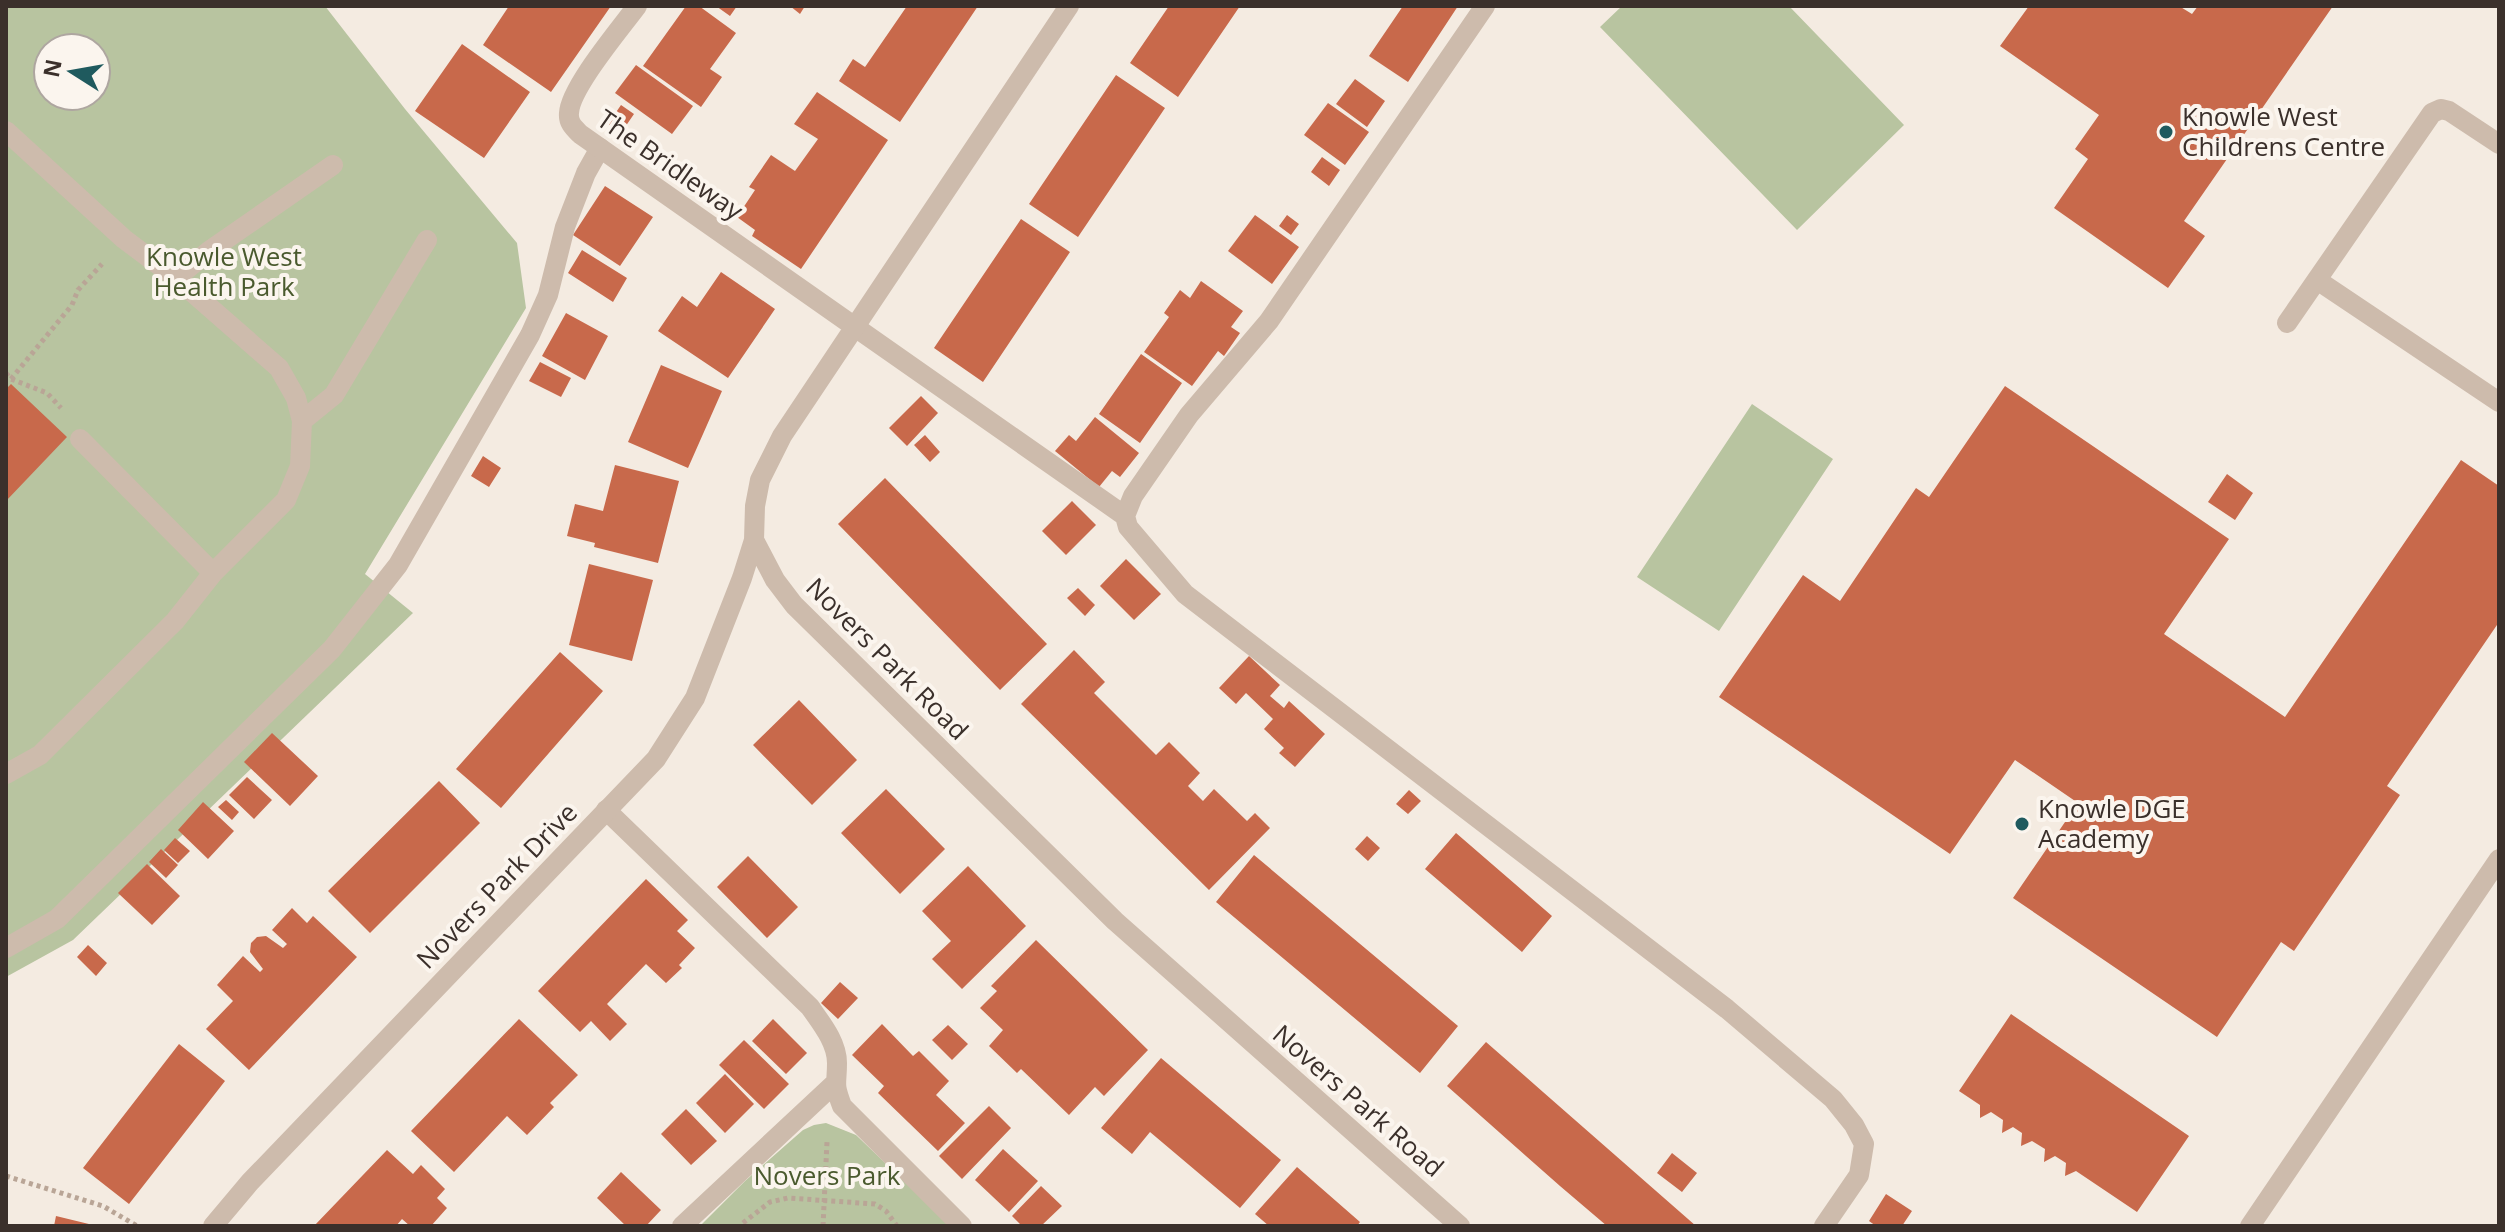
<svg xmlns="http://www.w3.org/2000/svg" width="2505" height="1232" font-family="'Open Sans',sans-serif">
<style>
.green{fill:#b8c4a0;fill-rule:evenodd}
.building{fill:#c8694b}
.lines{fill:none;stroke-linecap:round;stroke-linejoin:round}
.path{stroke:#b9a596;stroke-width:5;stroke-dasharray:4 4;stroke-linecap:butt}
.service{stroke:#cdbbac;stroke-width:20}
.minor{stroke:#cdbbac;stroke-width:20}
.poi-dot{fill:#1f5a5e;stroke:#fbf5ee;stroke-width:3}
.labels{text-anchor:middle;stroke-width:8;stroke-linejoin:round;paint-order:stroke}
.poi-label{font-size:26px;fill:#3b302b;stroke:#fbf5ee;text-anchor:start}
.street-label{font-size:26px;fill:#3b302b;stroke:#fbf5ee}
.park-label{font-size:26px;fill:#4a5a2e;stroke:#fbf5ee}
</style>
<rect width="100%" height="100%" fill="#f4ebe1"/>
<path class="green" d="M6 6H325L405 109 517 243 526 308 365 574 413 613 73 940 6 977ZM48 48H96V96H48Z
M1622 6H1789L1904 125 1797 230 1600 27Z
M1752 404 1833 459 1719 631 1637 577Z
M826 1123 856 1135 951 1226H700L745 1181 803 1130 814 1125Z"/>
<path class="building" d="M509 6H611L551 92 483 45Z
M686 6H699L736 33 710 69 722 77 701 107 643 66Z
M716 6H737L730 16Z
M790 6H805L800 14Z
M907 6H978L900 122 839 81 853 59 865 67Z
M1169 6H1240L1178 97 1130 63Z
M1403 6H1458L1408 82 1369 56Z
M2029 6H2179L2192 14 2198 6H2333L2184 221 2205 236 2168 288 2054 208 2088 159 2075 149 2099 115 2000 46Z
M462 44 530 92 484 158 415 111Z
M636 65 693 106 672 134 615 93Z
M1116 75 1165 108 1078 237 1029 204Z
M1355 79 1385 101 1367 127 1336 104Z
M817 92 888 140 801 269 752 236 755 230 737 217 755 190 749 187 771 155 795 171 818 139 794 124Z
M1328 103 1369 132 1345 165 1304 135Z
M621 105 634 114 621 133 608 124Z
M1322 157 1340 170 1329 186 1311 172Z
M605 186 653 217 620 266 573 235Z
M1255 215 1299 247 1272 284 1228 251Z
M1287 215 1299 224 1291 235 1279 226Z
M1021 219 1070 252 983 382 934 348Z
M582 250 627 278 613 302 568 273Z
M721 272 775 309 728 378 658 331 682 296 697 307Z
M1201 281 1243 311 1231 327 1240 333 1224 356 1218 351 1192 386 1144 352 1169 317 1164 313 1180 290 1190 298Z
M566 313 608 336 585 380 542 356Z
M1141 354 1182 383 1140 443 1099 414Z
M540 362 571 378 561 397 529 381Z
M661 365 722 391 688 468 628 442Z
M11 384 67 437 6 501V389Z
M2005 386 2229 539 2164 634 2285 717 2461 460 2499 486V622L2387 786 2400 795 2294 951 2281 942 2217 1037 2013 898 2078 803 2015 760 1950 854 1719 697 1803 575 1840 601 1916 488 1929 497Z
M921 396 938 413 907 446 889 428Z
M1095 417 1139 453 1120 477 1112 471 1099 487 1055 451 1069 435 1076 441Z
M925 435 940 452 930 462 914 445Z
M483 456 501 468 489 487 471 476Z
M615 465 679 481 658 563 594 547 595 543 567 536 575 504 603 511Z
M2227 474 2253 493 2235 520 2208 502Z
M885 478 1047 644 1000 690 838 524Z
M1072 501 1096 525 1066 555 1042 531Z
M1126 559 1161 594 1134 620 1100 586Z
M589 564 653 580 632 661 569 645Z
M1078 588 1095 605 1085 616 1067 598Z
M1074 650 1105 682 1094 693 1156 755 1169 742 1200 773 1188 786 1203 801 1214 789 1247 821 1255 813 1270 828 1209 890 1021 704Z
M560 652 603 691 501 808 456 769Z
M1249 656 1280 685 1270 696 1284 708 1289 701 1325 734 1295 767 1279 753 1284 748 1264 729 1273 719 1246 693 1236 704 1219 688Z
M799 700 857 760 812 805 753 745Z
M272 733 318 776 290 806 244 762Z
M247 777 272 800 254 819 229 795Z
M439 781 480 823 370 933 328 891Z
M886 789 945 849 900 894 841 833Z
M1409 790 1421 801 1408 814 1396 804Z
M226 800 239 812 232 820 218 807Z
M203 802 234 831 208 859 178 830Z
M1456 833 1552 916 1522 952 1425 869Z
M1367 836 1380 848 1368 861 1355 849Z
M175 838 190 851 178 863 164 850Z
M161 849 178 865 166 878 149 862Z
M1254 855 1458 1026 1420 1073 1216 902Z
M748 856 798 907 767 938 717 887Z
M147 864 180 896 152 925 118 893Z
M968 866 1026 926 962 989 932 959 951 941 922 911Z
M646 879 688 920 677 931 695 948 679 965 682 968 666 983 646 964 607 1004 627 1024 610 1041 591 1021 580 1032 538 991Z
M292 908 307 923 313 916 357 957 249 1070 206 1029 233 1001 217 985 243 956 260 972 263 969 250 952 251 943 257 937 266 936 283 948 287 944 272 930Z
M1036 940 1148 1050 1104 1096 1095 1087 1069 1115 1021 1069 1017 1073 989 1046 1003 1030 980 1008 997 991 991 986Z
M88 945 107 963 96 976 77 957Z
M840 982 858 998 838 1019 821 1003Z
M2011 1014 2189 1136 2137 1212 2076 1171 2065 1176 2066 1163 2055 1156 2044 1162 2045 1149 2032 1141 2021 1146 2022 1133 2013 1127 2002 1133 2003 1120 1991 1112 1980 1118V1105L1959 1091Z
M519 1019 578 1075 550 1103 554 1107 527 1135 507 1116 454 1172 411 1131Z
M773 1019 807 1053 786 1074 752 1041Z
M882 1024 913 1056 919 1051 949 1081 936 1095 965 1123 938 1151 878 1093 884 1086 852 1055Z
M948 1025 968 1044 952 1060 932 1040Z
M744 1040 789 1084 764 1109 719 1065Z
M1486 1042 1543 1092 1696 1226H1607L1560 1186 1447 1086Z
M179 1044 225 1081 129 1204 83 1168Z
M1161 1058 1281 1160 1240 1208 1150 1132 1132 1154 1101 1128Z
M725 1074 754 1104 725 1133 696 1103Z
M989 1106 1011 1128 962 1179 939 1156Z
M686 1109 717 1141 691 1165 661 1134Z
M1003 1149 1038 1181 1009 1212 975 1180Z
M387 1150 413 1174 421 1165 445 1189 437 1198 447 1208 431 1226H410L402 1219 396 1226H314Z
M1672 1153 1697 1173 1682 1192 1657 1173Z
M1297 1167 1360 1222 1357 1226H1269L1255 1214Z
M621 1172 661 1210 646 1226H626L597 1198Z
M1041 1186 1062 1206 1041 1226H1022L1012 1216Z
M1886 1194 1912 1211 1902 1226H1876L1869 1221Z
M56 1216 93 1225V1226H54Z"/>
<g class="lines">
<path class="path" d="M6 373 11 379 47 393 61 408
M11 379 72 305 78 290 102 264
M6 1176 103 1206 137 1226
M743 1223 770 1202 788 1198 875 1204 886 1211 897 1226
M823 1226 827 1142"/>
<path class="service" d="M1485 6 1269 321 1189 415 1133 496 1125 516 1128 527 1185 594 1727 1009 1833 1099 1854 1125 1864 1144 1859 1175 1824 1226
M6 131 124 239 176 278 279 368 296 398 302 421 300 466 286 500 213 573 175 621 40 755 6 774
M176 278 209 251 333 165
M2317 280 2499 402
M2287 323 2432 113 2441 109 2449 111 2499 144
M855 327 1125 516
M302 421 334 395 427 240
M80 439 213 573
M606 810 810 1007C821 1023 837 1042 837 1063 837 1086 833 1082 842 1106L962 1226
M6 948 57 919 332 649 398 565 530 335 548 295 565 227 586 173 600 148
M682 1226 834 1084
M2250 1226 2499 859"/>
<path class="minor" d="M637 6C620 29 570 88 569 113 568 123 574 128 580 134L855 327
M1069 6 782 436 760 480 755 506 754 540 775 580 794 605 1115 921 1460 1226
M213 1226 250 1182 656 759 695 698 742 578 754 540"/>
</g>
<g class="poi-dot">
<circle cx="2166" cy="132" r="8"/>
<circle cx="2022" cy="824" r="8"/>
</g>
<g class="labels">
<g class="poi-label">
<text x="2182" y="126">Knowle West<tspan x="2182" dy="30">Childrens Centre</tspan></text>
<text x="2038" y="818">Knowle DGE<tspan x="2038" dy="30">Academy</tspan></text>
</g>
<g class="street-label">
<text transform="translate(670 165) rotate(35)" y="9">The Bridleway</text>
<text transform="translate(887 659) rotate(45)" y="9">Novers Park Road</text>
<text transform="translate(497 886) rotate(-46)" y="9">Novers Park Drive</text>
<text transform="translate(1358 1101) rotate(41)" y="9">Novers Park Road</text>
</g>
<g class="park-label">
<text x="224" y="266">Knowle West<tspan x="224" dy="30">Health Park</tspan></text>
<text x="827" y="1185">Novers Park</text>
</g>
</g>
<rect width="2505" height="1232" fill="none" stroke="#3b302b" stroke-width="16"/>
<g transform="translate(72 72) rotate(281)"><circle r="38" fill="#fbf5ee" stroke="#aea6a0" stroke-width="2"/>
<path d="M0-6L14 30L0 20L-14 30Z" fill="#1f5a5e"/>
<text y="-12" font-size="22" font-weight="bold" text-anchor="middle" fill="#3b302b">N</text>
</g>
</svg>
